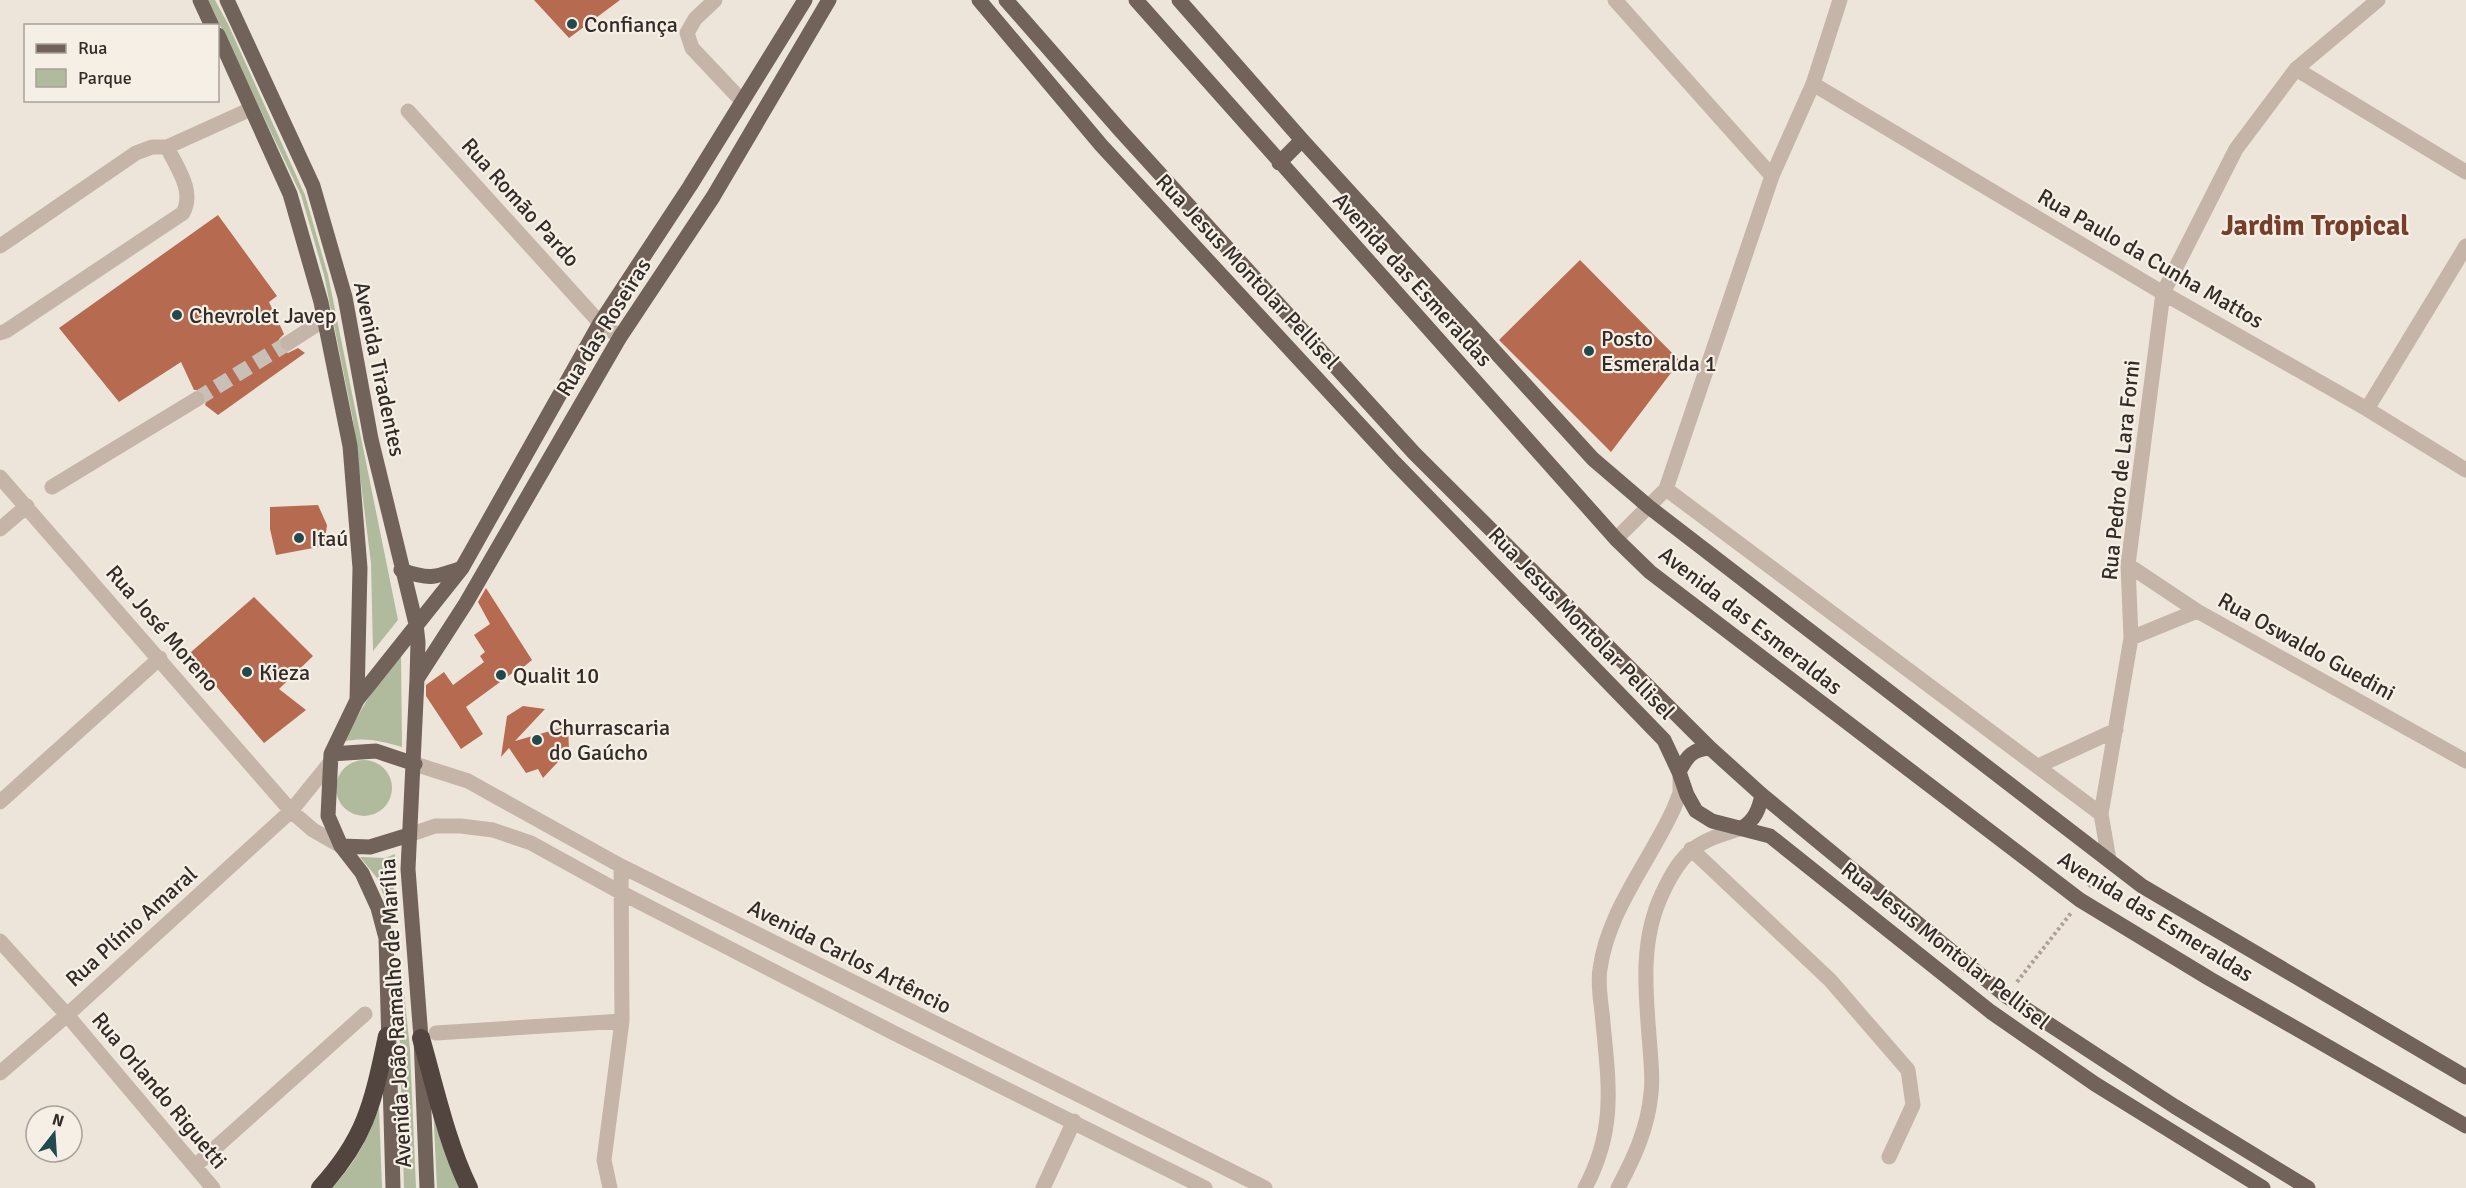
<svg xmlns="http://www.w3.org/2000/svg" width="2466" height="1188" font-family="Signika,sans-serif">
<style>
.green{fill:#b0ba9c}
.building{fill:#b66b50}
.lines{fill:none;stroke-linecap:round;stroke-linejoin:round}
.minor-tunnel{stroke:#c8c0b6;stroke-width:15;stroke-dasharray:15 8;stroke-linecap:butt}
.path{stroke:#afa093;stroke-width:4;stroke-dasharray:3 3;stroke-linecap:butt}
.minor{stroke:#c4b5a8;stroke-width:15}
.major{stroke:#72635a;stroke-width:15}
.highway{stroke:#52453f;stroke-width:18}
.poi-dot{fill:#224a4e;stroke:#f6efe6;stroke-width:2}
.labels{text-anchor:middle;stroke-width:4.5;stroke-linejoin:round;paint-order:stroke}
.poi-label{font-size:22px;fill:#322b27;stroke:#f6efe6;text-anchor:start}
.street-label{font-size:22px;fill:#322b27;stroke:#f6efe6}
.district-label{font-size:28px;font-weight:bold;fill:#763f2b;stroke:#f6efe6}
</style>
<rect width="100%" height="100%" fill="#eee5da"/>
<path class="green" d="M208 0H215L228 24 305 195 328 275 398 620 373 651 371 563 353 420 324 275 301 195Z
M401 656 402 747C382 741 365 737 345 741 360 709 377 682 401 656Z
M336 788a28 28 0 1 1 56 0a28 28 0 1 1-56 0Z
M395 854 393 920 377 878 360 857 385 858Z
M398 983H403L410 1049 416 1188H404Z
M433 1105 461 1188H437Z
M379 1108 382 1188H331C355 1165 367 1139 379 1108Z"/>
<path class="building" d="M534 0H620L569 38Z
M218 215 277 296 269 302 284 334 279 339 280 349 288 353 298 348 305 353 218 415 205 405 207 399 205 393 201 390H194L181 362 119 402 59 328Z
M1580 260 1680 361 1611 452 1499 340Z
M318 505 327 525 324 546 276 555 270 529V507Z
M486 588 532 660 516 673 515 671 466 707 483 734 461 749 426 696V685L444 672 453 685 484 662 480 656 485 652 474 635 490 624 478 602Z
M254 597 313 656 279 689 306 710 264 743 210 679 205 682 191 665 196 661 191 652Z
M523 706 545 709 515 741 568 726 569 750 543 778 538 769 526 773 509 748 501 757 507 716Z"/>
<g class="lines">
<path class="minor-tunnel" d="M197 399 288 343"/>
<path class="path" d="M2089 887 2099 873
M2017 982 2071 913"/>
<path class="minor" d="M715 0 695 19 687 33 692 48 742 101
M1615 0 1772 176
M2296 69 2466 172
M1813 84 2163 293 2367 409 2466 470
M408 111 600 323 620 337
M0 246 136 153 152 147H167L251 109
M0 333 6 331 183 213C195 191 177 168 167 147
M288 343 324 320
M2367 409 2466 246
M0 477 291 811 313 830 341 846
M52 487 197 399
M1666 489 2101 814
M0 529 27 506
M1616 539 1666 489 1772 176 1813 84 1840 0
M2128 565 2197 611 2466 761
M2131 638 2197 611
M415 764 468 781 621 866 1265 1188
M2038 766 2116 730
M0 802 160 658
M409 835 435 826H461L493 830 531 843 620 892 894 1033 1205 1188
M1691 849 1830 980 1908 1070 1913 1105 1889 1157
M2109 860 2101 814 2131 638 2128 565 2163 293 2236 149 2296 69 2378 0
M0 941 67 1015 213 1188
M436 1033 622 1021
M0 1073 67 1015 291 811 329 764
M195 1166 365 1014
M610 1188 604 1160 622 1021 621 866
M1043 1188 1074 1121
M1585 1188C1616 1130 1609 1086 1603 1023 1602 1006 1597 986 1600 969 1608 910 1650 861 1674 808L1680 793V775
M1618 1188C1634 1158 1648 1128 1651 1093 1653 1079 1651 1063 1650 1048 1646 995 1639 943 1662 894 1683 849 1696 842 1742 828"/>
<path class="major" d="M200 0 212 26
M227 0 313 186 345 297 371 439 416 624 418 642 417 679 408 869 421 1038 427 1188
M979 0 1101 145 1395 463 1664 740 1679 772 1687 795 1696 811 1712 821 1770 836 1991 1012 2095 1084 2263 1188
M1006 0 1120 130 1414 453 1710 748 1762 795 2006 996 2174 1106 2308 1188
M1136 0 1616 539 1650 572 2080 900 2210 979 2466 1126
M1179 0 1302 140 1593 459 1649 507 2142 886 2466 1077
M218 35 290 194 321 302 350 446 360 568 357 700
M1279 163 1302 140
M401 570C430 580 434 578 462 568
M417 679 466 603 620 337 713 197 829 0
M331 754 376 751 415 764
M1679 772C1687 756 1693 749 1710 748
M1742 828C1755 820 1759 809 1762 795
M341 846 370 847 409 835
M393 1188 386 938 378 908 362 873 341 846 328 816 331 754 357 700 462 568 600 323 690 186 805 0"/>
<path class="highway" d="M421 1038C435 1087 447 1143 469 1188
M320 1188C367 1137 373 1101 387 1036"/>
</g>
<g class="poi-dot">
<circle cx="572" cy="24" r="6"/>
<circle cx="177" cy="315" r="6"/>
<circle cx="1589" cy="351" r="6"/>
<circle cx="299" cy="538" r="6"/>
<circle cx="247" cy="672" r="6"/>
<circle cx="501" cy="675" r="6"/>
<circle cx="537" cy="740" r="6"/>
</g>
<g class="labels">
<g class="poi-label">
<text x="584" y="32">Confiança</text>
<text x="189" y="323">Chevrolet Javep</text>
<text x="1601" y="346">Posto<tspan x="1601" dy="25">Esmeralda 1</tspan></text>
<text x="311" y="546">Itaú</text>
<text x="259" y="680">Kieza</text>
<text x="513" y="683">Qualit 10</text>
<text x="549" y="735">Churrascaria<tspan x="549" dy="25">do Gaúcho</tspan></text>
</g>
<g class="street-label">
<text transform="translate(521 202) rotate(48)" y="8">Rua Romão Pardo</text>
<text transform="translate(2151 258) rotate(30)" y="8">Rua Paulo da Cunha Mattos</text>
<text transform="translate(1248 271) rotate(47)" y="8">Rua Jesus Montolar Pellisel</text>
<text transform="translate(1413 279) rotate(48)" y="8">Avenida das Esmeraldas</text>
<text transform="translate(603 327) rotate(-58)" y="8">Rua das Roseiras</text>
<text transform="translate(380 369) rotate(78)" y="8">Avenida Tiradentes</text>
<text transform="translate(2120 470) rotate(-84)" y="8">Rua Pedro de Lara Forni</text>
<text transform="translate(1751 620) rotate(38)" y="8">Avenida das Esmeraldas</text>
<text transform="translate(1582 623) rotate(46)" y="8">Rua Jesus Montolar Pellisel</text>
<text transform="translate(163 628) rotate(49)" y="8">Rua José Moreno</text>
<text transform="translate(2307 646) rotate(29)" y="8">Rua Oswaldo Guedini</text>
<text transform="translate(2156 916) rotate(32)" y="8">Avenida das Esmeraldas</text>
<text transform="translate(131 926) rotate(-42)" y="8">Rua Plínio Amaral</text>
<text transform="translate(1946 945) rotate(38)" y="8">Rua Jesus Montolar Pellisel</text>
<text transform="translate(850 956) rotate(27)" y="8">Avenida Carlos Artêncio</text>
<text transform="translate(395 1013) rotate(-93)" y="8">Avenida João Ramalho de Marília</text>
<text transform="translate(160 1090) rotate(50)" y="8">Rua Orlando Riguetti</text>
</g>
<g class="district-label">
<text x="2315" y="235">Jardim Tropical</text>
</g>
</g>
<rect x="24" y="24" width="195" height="78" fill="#f6efe6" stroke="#a8a19a" stroke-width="1.5"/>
<rect x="36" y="44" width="30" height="9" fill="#72635a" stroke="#a8a19a" stroke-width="1.5"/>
<text x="78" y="54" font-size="18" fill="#322b27">Rua</text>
<rect x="36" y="69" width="30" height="18" fill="#b0ba9c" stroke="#a8a19a" stroke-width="1.5"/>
<text x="78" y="84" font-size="18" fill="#322b27">Parque</text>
<g transform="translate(54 1134) rotate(17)"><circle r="28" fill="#f6efe6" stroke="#a8a19a" stroke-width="1.5"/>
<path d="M0-4.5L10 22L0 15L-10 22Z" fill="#224a4e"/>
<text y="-9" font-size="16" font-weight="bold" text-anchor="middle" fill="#322b27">N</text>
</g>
</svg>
